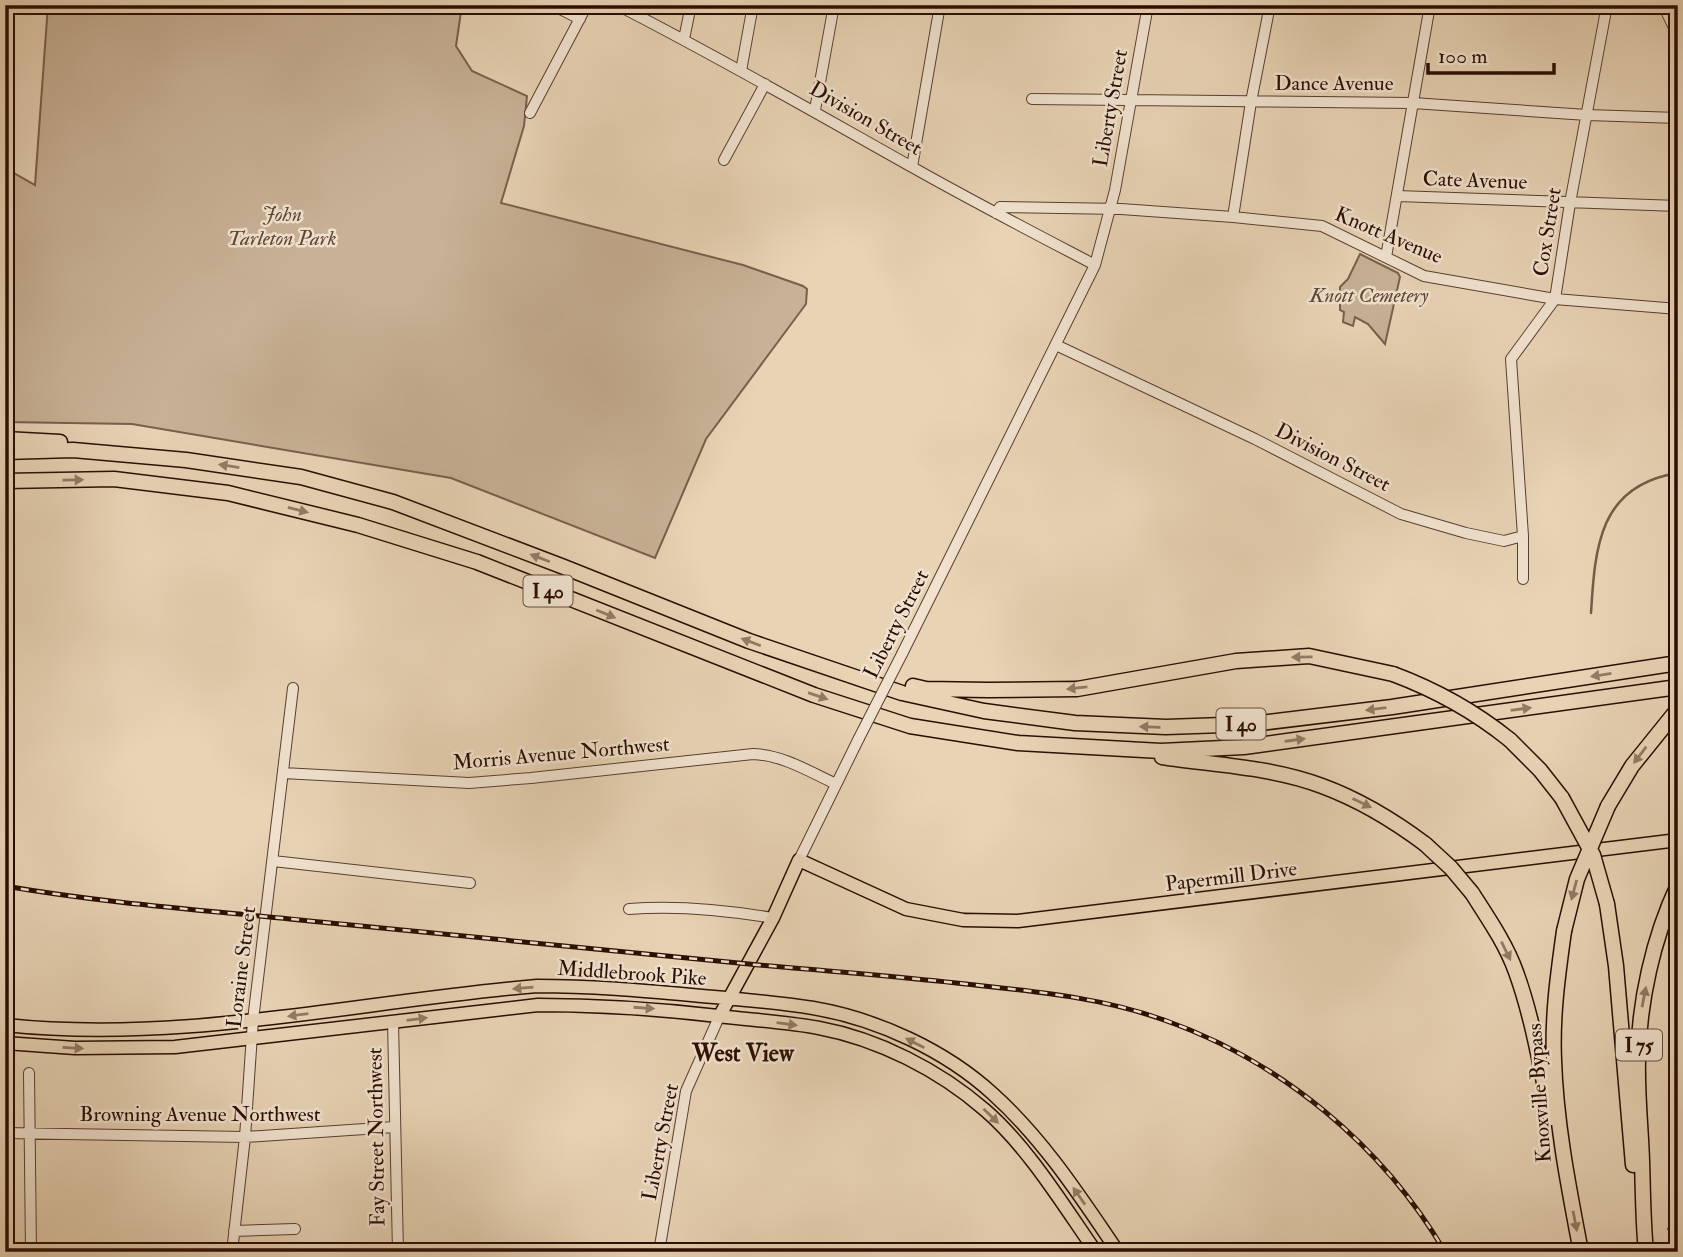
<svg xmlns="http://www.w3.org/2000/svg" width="1683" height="1257" font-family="'IM FELL Double Pica',serif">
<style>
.green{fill:#c8b196;stroke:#795f4c;stroke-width:2}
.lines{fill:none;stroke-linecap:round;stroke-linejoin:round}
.stream{stroke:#755c48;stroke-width:2.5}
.minor-casing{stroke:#5a3e2e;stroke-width:12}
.major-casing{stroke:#2a0d01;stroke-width:15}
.highway-casing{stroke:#2a0d01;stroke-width:17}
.minor{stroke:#f0e2cf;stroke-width:10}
.major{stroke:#e8d3b5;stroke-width:12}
.highway{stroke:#e8d3b5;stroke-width:14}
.rail-casing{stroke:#2a0d01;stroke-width:5}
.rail{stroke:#f0e2cf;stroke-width:2.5;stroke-dasharray:8;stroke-linecap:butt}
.minor-bridge-casing{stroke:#5a3e2e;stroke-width:12;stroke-linecap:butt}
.highway-bridge-casing{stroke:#2a0d01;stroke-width:17;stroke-linecap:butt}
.minor-bridge{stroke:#f0e2cf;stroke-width:10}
.highway-bridge{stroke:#e8d3b5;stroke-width:14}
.oneway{fill:#927a64}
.labels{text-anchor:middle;stroke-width:5;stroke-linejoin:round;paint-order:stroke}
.shield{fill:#f0e2cf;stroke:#654d3f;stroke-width:2}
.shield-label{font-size:19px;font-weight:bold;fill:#2a0d01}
.street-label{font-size:21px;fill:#2a0d01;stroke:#f0e2cf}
.park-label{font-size:21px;font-style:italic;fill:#614635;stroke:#f0e2cf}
.quarter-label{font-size:24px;font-weight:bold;fill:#2a0d01;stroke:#f0e2cf}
</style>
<rect width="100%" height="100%" fill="#e8d3b5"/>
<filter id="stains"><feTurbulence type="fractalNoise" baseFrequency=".00286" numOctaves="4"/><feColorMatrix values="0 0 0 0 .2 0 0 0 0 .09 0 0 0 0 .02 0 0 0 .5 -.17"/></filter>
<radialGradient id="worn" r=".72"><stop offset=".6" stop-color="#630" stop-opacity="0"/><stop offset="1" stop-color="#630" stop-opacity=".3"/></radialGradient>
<path class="green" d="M48 5H462L456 46 472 71 527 96 524 126 501 203 743 265 803 286 807 289 806 304 706 439 655 558 451 478 132 424 5 422V168L35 185Z
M1360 254 1398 273 1400 277 1385 344 1368 324 1355 317 1353 326 1343 322 1344 312 1340 310V287L1348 279Z"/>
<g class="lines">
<path class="stream" d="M1591 613C1595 547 1599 485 1678 473
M1668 1229 1678 1240"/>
<defs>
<path id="minor" d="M617 5C717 56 814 112 912 167 972 201 1034 233 1095 265
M1631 5 1665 9 1678 36
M556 7 580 19
M684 39 691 5
M741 71 753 5
M1032 99 1413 103 1587 115 1678 118
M815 110 834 5
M530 113 587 5
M724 160 765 84
M912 167 940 5
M1397 196 1678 206
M996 213 1000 207 1121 209 1233 217 1322 226 1424 276 1555 299 1678 309
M1233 217 1251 102 1270 5
M1386 257 1430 5
M1056 345 1255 439 1401 514 1466 533 1504 541 1523 536
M1523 579V536L1511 359 1555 299 1570 203 1607 5
M902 654 1095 265 1115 190 1148 5
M283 773 469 783 531 778 753 754C783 755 810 772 836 784
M799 860 859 738
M273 861 470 883
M629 909C677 905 726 910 773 918
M393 1022 398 1252
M29 1073 31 1252
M5 1133 245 1137 394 1127
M234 1231 295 1229
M232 1252 245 1137 253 1020 293 688
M659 1252 686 1091 719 1017"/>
<path id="major" d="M719 1017 773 918 799 860 906 909 963 920 1018 921 1678 840
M5 1025C185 1044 359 1001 537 986 593 986 646 991 702 996 738 999 776 1002 813 1008 877 1019 945 1050 993 1094 1043 1139 1080 1196 1118 1252
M5 1043 75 1048 175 1047 538 1005C599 1005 658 1009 718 1016 752 1020 786 1022 819 1028 878 1039 939 1070 985 1110 1028 1147 1063 1205 1096 1252"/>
<path id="highway" d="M5 439 60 442
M5 452 73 450 186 460 301 477 393 502 564 567 749 641 902 693 984 711 1075 723 1166 727 1252 724 1392 707 1678 663
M5 481 114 479 228 493 358 525 477 562 814 695 910 726 1018 743 1161 751 1244 747 1678 687
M913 686 926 689 988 690 1077 689 1236 661 1309 656 1393 674
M1510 740 1540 770 1562 798
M1162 757C1214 765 1272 767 1322 786 1360 800 1393 820 1425 844
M1608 806 1632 766 1678 709
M1472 893C1488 918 1506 944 1516 972 1533 1019 1541 1069 1551 1118
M1607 904 1616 966 1633 1165
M1564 931C1558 974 1552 1016 1554 1060 1556 1124 1569 1189 1581 1252
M1646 1252C1643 1221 1643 1192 1642 1161 1641 1128 1637 1094 1638 1060 1639 1002 1653 938 1678 885"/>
</defs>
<use href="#minor" class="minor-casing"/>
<use href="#major" class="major-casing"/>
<use href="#highway" class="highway-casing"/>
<use href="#minor" class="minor"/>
<use href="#major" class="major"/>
<use href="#highway" class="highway"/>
<defs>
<path id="rail" d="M5 886C109 904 216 911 320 922 467 936 613 951 759 965 831 971 903 977 975 985 1040 992 1103 998 1164 1020 1281 1061 1383 1146 1445 1252"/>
</defs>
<use href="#rail" class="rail-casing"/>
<use href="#rail" class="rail"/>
<defs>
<path id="minor-bridge" d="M859 738 902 654"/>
<path id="highway-bridge" d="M1393 674C1436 690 1474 711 1510 740
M1562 798 1593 855 1607 904
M1425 844 1451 868 1472 893
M1564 931 1577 879 1608 806"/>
</defs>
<use href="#minor-bridge" class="minor-bridge-casing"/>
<use href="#highway-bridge" class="highway-bridge-casing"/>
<use href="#minor-bridge" class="minor-bridge"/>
<use href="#highway-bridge" class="highway-bridge"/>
</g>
<defs><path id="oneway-solid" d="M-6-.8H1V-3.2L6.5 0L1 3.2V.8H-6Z" transform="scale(1.75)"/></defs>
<g class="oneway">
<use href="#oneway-solid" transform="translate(229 466) rotate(-171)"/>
<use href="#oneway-solid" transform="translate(73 480) rotate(-1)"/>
<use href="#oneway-solid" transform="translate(298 510) rotate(14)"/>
<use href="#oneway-solid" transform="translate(540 558) rotate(-159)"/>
<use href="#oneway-solid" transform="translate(606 614) rotate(22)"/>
<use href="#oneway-solid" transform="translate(751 642) rotate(-159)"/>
<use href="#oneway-solid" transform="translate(1302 657) rotate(179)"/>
<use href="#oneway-solid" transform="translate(1601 675) rotate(171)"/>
<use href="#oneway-solid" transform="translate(1077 688) rotate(174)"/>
<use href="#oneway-solid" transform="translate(818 696) rotate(19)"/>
<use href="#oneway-solid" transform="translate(1376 709) rotate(173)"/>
<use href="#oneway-solid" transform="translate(1521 709) rotate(-8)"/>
<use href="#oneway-solid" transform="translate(1150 727) rotate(-178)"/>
<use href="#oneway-solid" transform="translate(1295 740) rotate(-8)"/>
<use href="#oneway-solid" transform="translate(1640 755) rotate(127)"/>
<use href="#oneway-solid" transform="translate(1362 803) rotate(26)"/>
<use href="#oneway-solid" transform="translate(1574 890) rotate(105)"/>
<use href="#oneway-solid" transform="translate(1506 951) rotate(64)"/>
<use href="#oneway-solid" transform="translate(523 988) rotate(175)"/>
<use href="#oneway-solid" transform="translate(1644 997) rotate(-79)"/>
<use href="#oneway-solid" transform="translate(644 1008) rotate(4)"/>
<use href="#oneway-solid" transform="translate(298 1015) rotate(173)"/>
<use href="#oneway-solid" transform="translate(417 1019) rotate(-7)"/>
<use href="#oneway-solid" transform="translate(787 1024) rotate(8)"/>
<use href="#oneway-solid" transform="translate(915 1043) rotate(-153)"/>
<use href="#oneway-solid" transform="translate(73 1048) rotate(3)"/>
<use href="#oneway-solid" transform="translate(991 1116) rotate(44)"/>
<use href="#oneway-solid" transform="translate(1079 1196) rotate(-125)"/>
<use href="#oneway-solid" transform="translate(1575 1221) rotate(79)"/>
</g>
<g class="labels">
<g class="shield">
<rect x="523.5" y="575.5" width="49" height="31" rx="5"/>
<rect x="1216.5" y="708.5" width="49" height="31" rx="5"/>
<rect x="1616" y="1029.5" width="46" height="31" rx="5"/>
</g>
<g class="shield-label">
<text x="548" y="598">I 40</text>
<text x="1241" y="731">I 40</text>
<text x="1639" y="1052">I 75</text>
</g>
<g class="street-label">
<text x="1334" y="90">Dance Avenue</text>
<text transform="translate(1110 108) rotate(-80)" y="7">Liberty Street</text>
<text transform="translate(866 118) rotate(30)" y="7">Division Street</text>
<text transform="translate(1475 180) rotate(2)" y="7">Cate Avenue</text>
<text transform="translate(1547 232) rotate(-81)" y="7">Cox Street</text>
<text transform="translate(1389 235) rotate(23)" y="7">Knott Avenue</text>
<text transform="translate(1333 457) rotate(27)" y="7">Division Street</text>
<text transform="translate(896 624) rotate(-63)" y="7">Liberty Street</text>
<text transform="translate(561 753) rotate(-5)" y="7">Morris Avenue Northwest</text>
<text transform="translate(1231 876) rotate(-7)" y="7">Papermill Drive</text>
<text transform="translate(241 967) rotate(-83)" y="7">Loraine Street</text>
<text transform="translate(632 973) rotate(4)" y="7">Middlebrook Pike</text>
<text transform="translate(1539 1093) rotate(-94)" y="7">Knoxville Bypass</text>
<text x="200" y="1121">Browning Avenue Northwest</text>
<text transform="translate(376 1137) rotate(-91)" y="7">Fay Street Northwest</text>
<text transform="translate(660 1142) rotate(-79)" y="7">Liberty Street</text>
</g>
<g class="park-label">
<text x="282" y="221">John<tspan x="282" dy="24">Tarleton Park</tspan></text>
<text x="1369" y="302">Knott Cemetery</text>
</g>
<g class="quarter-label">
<text x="743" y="1061">West View</text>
</g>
</g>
<rect width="1683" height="1257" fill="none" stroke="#e8d3b5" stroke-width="28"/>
<rect x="7" y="7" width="1669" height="1243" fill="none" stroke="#2a0d01" stroke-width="3.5"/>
<rect x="14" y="14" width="1655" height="1229" fill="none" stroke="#2a0d01" stroke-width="2"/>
<path d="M1428 63v10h126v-10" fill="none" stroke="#2a0d01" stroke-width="3.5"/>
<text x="1438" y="63" font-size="21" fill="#2a0d01" stroke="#f0e2cf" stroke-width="5" paint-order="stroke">100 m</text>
<rect width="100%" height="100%" filter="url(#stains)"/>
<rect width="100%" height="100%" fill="url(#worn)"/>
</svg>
